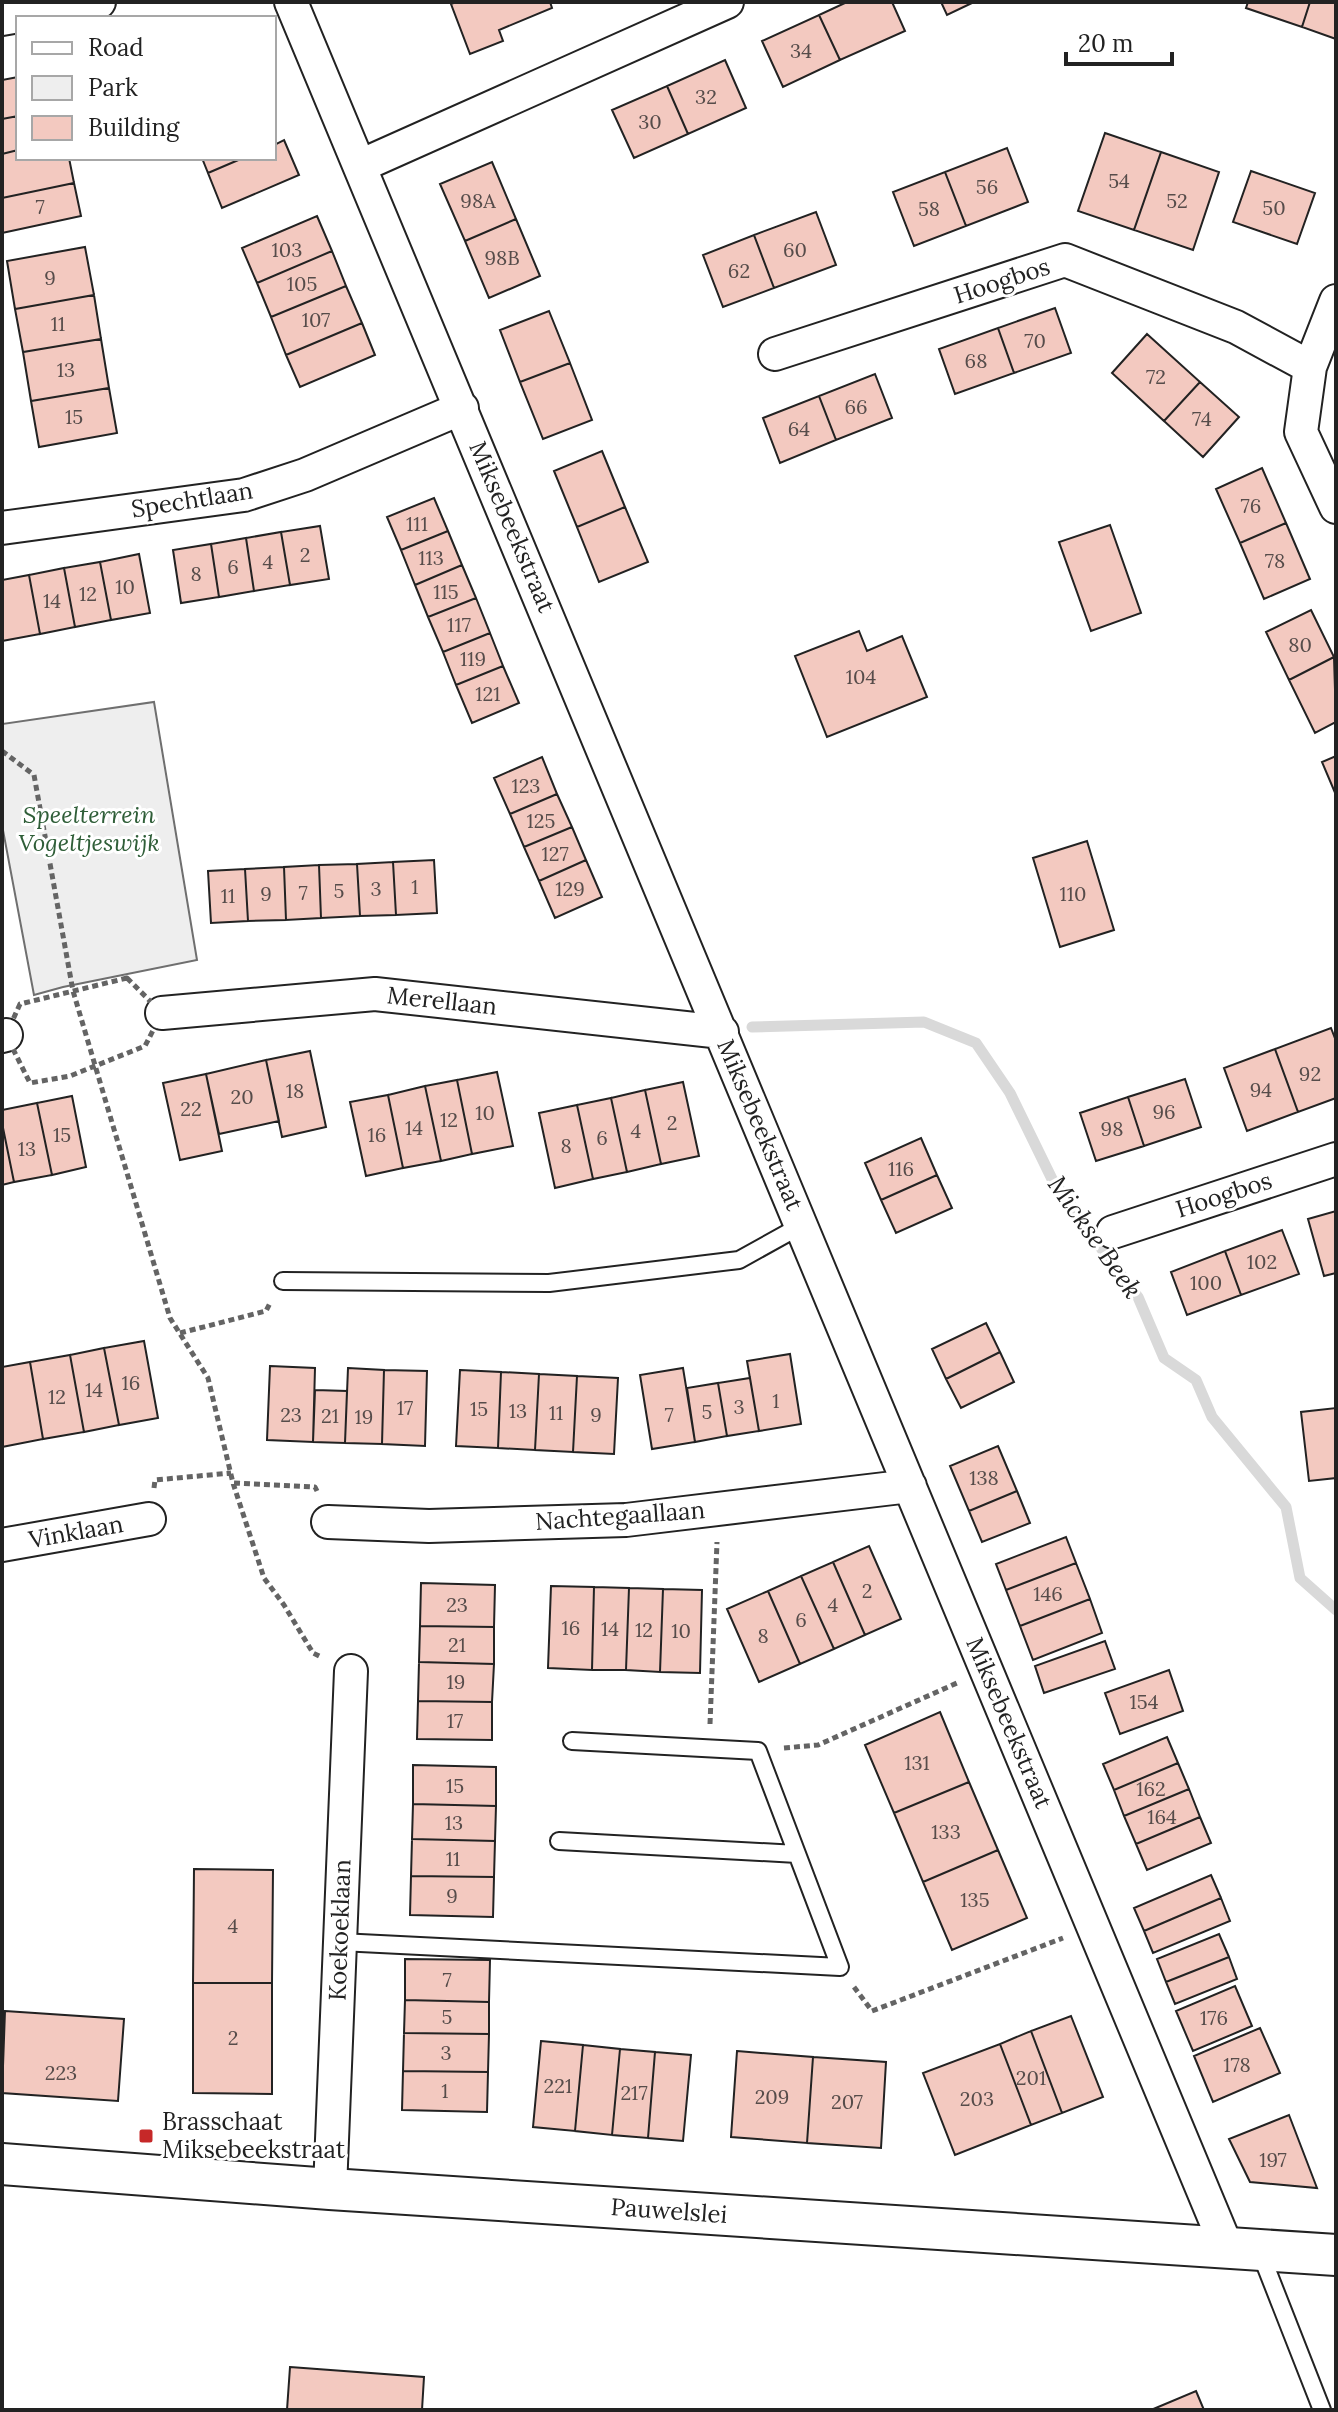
<svg xmlns="http://www.w3.org/2000/svg" width="1338" height="2412" font-family="Lora,serif">
<style>
.green{fill:#eee;stroke:#6f6f6f;stroke-width:2}
.lines{fill:none;stroke-linecap:round;stroke-linejoin:round}
.stream{stroke:#d9d9d9;stroke-width:11}
.building{fill:#f3c9c0;stroke:#222;stroke-width:2}
.service-casing{stroke:#222;stroke-width:20}
.minor-casing{stroke:#222;stroke-width:36}
.tertiary-casing{stroke:#222;stroke-width:44}
.path{stroke:#646464;stroke-width:5;stroke-dasharray:6 4;stroke-linecap:butt}
.service{stroke:#fff;stroke-width:16}
.minor{stroke:#fff;stroke-width:32}
.tertiary{stroke:#fff;stroke-width:40}
.poi-dot{fill:#c62828;stroke:#fff;stroke-width:3}
.labels{text-anchor:middle;stroke-width:6;stroke-linejoin:round;paint-order:stroke}
.number-label{font-size:20px;fill:#564c4a}
.street-label{font-size:24px;fill:#222;stroke:#fff}
.park-label{font-size:24px;font-style:italic;fill:#2f5e38;stroke:#fff}
.poi-label{font-size:24px;fill:#222;stroke:#fff;text-anchor:start}
.water-label{font-size:26px;font-style:italic;fill:#222;stroke:#fff}
</style>
<rect width="100%" height="100%" fill="#fff"/>
<path class="green" d="M154 702 197 960 63 987 34 995 2 825V724Z"/>
<g class="lines">
<path class="stream" d="M752 1027 924 1022 976 1043 1010 1093 1052 1179 1111 1262 1138 1297 1164 1358 1196 1380 1212 1417 1286 1507 1300 1578 1336 1610"/>
</g>
<path class="building" d="M456 2H550L552 8 499 30 503 41 470 54 451 4Z
M847 2H892L905 31 840 60 819 15Z
M941 2H974L947 15Z
M1248 2H1310L1302 27 1246 8Z
M1310 2H1336V39L1302 27Z
M819 15 840 60 783 87 762 41Z
M725 60 746 108 688 134 667 86Z
M18 77V116L2 119V80Z
M667 86 688 134 634 158 612 110Z
M18 116V150L2 154V119Z
M1105 133 1161 152 1134 230 1078 211Z
M284 140 299 175 222 208 208 173 243 158H274V145Z
M1007 148 1028 202 966 226 945 172Z
M18 150V158H69L74 183 2 198V154Z
M1161 152 1219 172 1193 250 1134 230Z
M202 158H243L208 173Z
M492 162 516 219 465 241 440 184Z
M1251 171 1315 193 1297 244 1233 222Z
M945 172 966 226 914 246 893 192Z
M74 183 81 216 2 233V198Z
M816 212 836 265 774 288 754 235Z
M317 216 332 251 257 283 242 248Z
M516 219 540 276 489 298 465 241Z
M754 235 774 288 723 307 703 255Z
M85 247 94 295 15 309 7 261Z
M332 251 346 286 271 317 257 283Z
M346 286 362 323 286 355 271 317Z
M94 295 101 339 23 352 15 309Z
M1055 308 1071 353 1014 373 998 328Z
M549 311 570 363 520 382 500 330Z
M362 323 375 355 300 387 286 355Z
M998 328 1014 373 955 394 939 349Z
M1147 334 1200 382 1164 421 1112 373Z
M101 339 109 388 31 401 23 352Z
M570 363 592 420 543 439 520 382Z
M875 374 892 418 836 440 819 396Z
M1200 382 1239 417 1203 457 1164 421Z
M109 388 117 433 39 447 31 401Z
M819 396 836 440 780 463 763 418Z
M602 451 625 507 577 527 554 471Z
M1262 468 1286 523 1240 543 1216 489Z
M434 498 448 531 401 550 387 517Z
M625 507 648 562 599 582 577 527Z
M1286 523 1310 579 1264 599 1240 543Z
M1110 525 1141 613 1091 631 1059 542Z
M320 526 329 579 290 585 281 532Z
M448 531 462 565 415 585 401 550Z
M281 532 290 585 254 591 246 538Z
M246 538 254 591 219 597 211 544Z
M211 544 219 597 181 603 173 550Z
M139 554 150 613 111 620 100 562Z
M100 562 111 620 75 627 64 568Z
M462 565 476 598 428 617 415 585Z
M64 568 75 627 40 634 29 575Z
M29 575 40 634 2 641V580Z
M476 598 490 633 443 652 428 617Z
M1311 610 1334 657 1289 680 1266 632Z
M859 631 867 651 902 636 927 697 827 737 795 656Z
M490 633 503 666 456 685 443 652Z
M1334 657 1336 722 1315 733 1289 680Z
M503 666 519 703 472 723 456 685Z
M1336 756V795L1322 762Z
M542 757 557 794 510 814 494 778Z
M557 794 572 827 524 847 510 814Z
M572 827 586 860 539 881 524 847Z
M1087 841 1114 930 1060 947 1033 858Z
M434 860 437 913 396 915 393 862Z
M586 860 602 897 555 918 539 881Z
M393 862 396 915 360 916 357 864Z
M357 864 360 916 321 918 319 865Z
M319 865 321 918 286 920 284 867Z
M284 867 286 920 248 921 245 869Z
M245 869 248 921 211 923 208 871Z
M1331 1028 1336 1041V1098L1298 1112 1275 1049Z
M1275 1049 1298 1112 1247 1131 1224 1068Z
M310 1051 326 1127 282 1137 266 1060Z
M266 1060 279 1121 219 1134 206 1074Z
M497 1072 513 1146 472 1154 457 1080Z
M206 1074 222 1151 180 1160 163 1083Z
M1185 1079 1201 1127 1144 1146 1128 1097Z
M457 1080 472 1154 441 1161 425 1086Z
M683 1082 699 1156 661 1164 645 1090Z
M425 1086 441 1161 403 1168 388 1095Z
M645 1090 661 1164 627 1172 611 1098Z
M388 1095 403 1168 366 1176 350 1102Z
M72 1096 86 1167 52 1175 37 1103Z
M1128 1097 1144 1146 1096 1161 1080 1113Z
M611 1098 627 1172 593 1179 577 1105Z
M37 1103 52 1175 14 1182 2 1123V1110Z
M577 1105 593 1179 555 1188 539 1113Z
M2 1123 14 1182 2 1185Z
M921 1138 937 1175 881 1200 865 1163Z
M937 1175 952 1208 896 1233 881 1200Z
M1336 1211V1273L1324 1276 1308 1219Z
M1282 1230 1299 1274 1241 1295 1225 1251Z
M1225 1251 1241 1295 1187 1315 1171 1272Z
M986 1323 1000 1352 946 1379 932 1349Z
M144 1341 158 1418 119 1425 104 1348Z
M104 1348 119 1425 84 1432 70 1355Z
M1000 1352 1014 1382 961 1408 946 1379Z
M790 1354 801 1424 759 1431 747 1361Z
M70 1355 84 1432 43 1439 30 1362Z
M30 1362 43 1439 2 1447V1367Z
M270 1366 315 1368 313 1442 267 1440Z
M348 1368 384 1370 382 1444 345 1443Z
M683 1368 695 1442 652 1449 640 1375Z
M384 1370 427 1371 425 1446 382 1444Z
M460 1370 501 1372 498 1448 456 1446Z
M501 1372 539 1374 535 1450 498 1448Z
M539 1374 577 1376 573 1452 535 1450Z
M577 1376 618 1378 614 1454 573 1452Z
M750 1378 759 1431 727 1436 718 1383Z
M718 1383 727 1436 695 1442 687 1388Z
M315 1390 347 1391 345 1443 313 1442Z
M1336 1408V1478L1309 1481 1301 1412Z
M998 1446 1017 1491 969 1511 950 1466Z
M1017 1491 1030 1523 982 1542 969 1511Z
M1066 1537 1076 1563 1006 1590 996 1564Z
M869 1546 901 1619 865 1635 833 1562Z
M833 1562 865 1635 834 1649 801 1576Z
M1076 1563 1090 1599 1020 1626 1006 1590Z
M801 1576 834 1649 800 1664 768 1591Z
M421 1583 495 1585 494 1627 420 1626Z
M551 1586 594 1587 592 1670 548 1668Z
M594 1587 629 1588 626 1670H592Z
M629 1588 663 1589 660 1672 626 1670Z
M663 1589 702 1590 700 1673 660 1672Z
M768 1591 800 1664 759 1682 727 1609Z
M1090 1599 1102 1633 1033 1660 1020 1626Z
M420 1626 494 1627V1664L419 1662Z
M1105 1641 1115 1669 1044 1693 1035 1666Z
M419 1662 494 1664 492 1702 418 1701Z
M1169 1670 1183 1711 1120 1734 1105 1693Z
M418 1701 492 1702V1740L417 1739Z
M940 1712 969 1782 894 1813 865 1745Z
M1167 1737 1178 1763 1114 1790 1103 1764Z
M1178 1763 1189 1789 1124 1816 1114 1790Z
M413 1765 496 1767V1806L413 1804Z
M969 1782 998 1850 923 1882 894 1813Z
M1189 1789 1200 1817 1136 1844 1124 1816Z
M413 1804 496 1806 495 1841 412 1839Z
M1200 1817 1211 1843 1147 1870 1136 1844Z
M412 1839 495 1841 494 1877 411 1876Z
M998 1850 1027 1918 952 1950 923 1882Z
M194 1869 273 1870 272 1983H193Z
M1211 1875 1221 1898 1144 1931 1134 1908Z
M411 1876 494 1877 493 1917 410 1915Z
M1221 1898 1230 1921 1153 1953 1144 1931Z
M1219 1934 1229 1957 1166 1982 1157 1959Z
M1229 1957 1237 1979 1175 2004 1166 1982Z
M405 1959 490 1960 489 2002 405 2000Z
M193 1983H272V2094L193 2093Z
M1235 1986 1252 2026 1193 2051 1176 2011Z
M405 2000 489 2002V2034L404 2033Z
M5 2011 124 2019 118 2101 2 2093Z
M1071 2016 1103 2097 1062 2113 1031 2031Z
M1260 2028 1280 2073 1213 2102 1194 2056Z
M1031 2031 1062 2113 1031 2125 1000 2044Z
M404 2033 489 2034 488 2072 403 2071Z
M541 2041 583 2045 575 2131 533 2127Z
M1000 2044 1031 2125 955 2155 923 2073Z
M583 2045 620 2049 612 2135 575 2131Z
M620 2049 655 2052 648 2138 612 2135Z
M737 2051 813 2057 807 2143 731 2137Z
M655 2052 691 2055 683 2141 648 2138Z
M813 2057 886 2062 881 2148 807 2143Z
M403 2071 488 2072 487 2112 402 2110Z
M1289 2115 1317 2188 1250 2182 1229 2139Z
M290 2367 424 2377 422 2410H287Z
M1196 2391 1204 2410H1151Z"/>
<g class="lines">
<defs>
<path id="service" d="M283 1281 549 1283 739 1260 802 1225
M559 1841 797 1854
M340 1942 840 1967 758 1751 572 1741
M1260 2252 1322 2410"/>
<path id="minor" d="M291 2 1227 2248
M2 19 99 2
M360 166 727 2
M1336 301 1310 367 1301 432 1336 507
M775 354 1065 260 1236 327 1310 367
M2 528 244 495 305 475 462 408
M162 1013 375 994 722 1032
M2 1036 6 1035
M1113 1232 1336 1159
M328 1522 429 1526 626 1520 910 1486
M2 1545 149 1519
M330 2189 351 1671"/>
<path id="tertiary" d="M2 2164 330 2189 1336 2255"/>
</defs>
<use href="#service" class="service-casing"/>
<use href="#minor" class="minor-casing"/>
<use href="#tertiary" class="tertiary-casing"/>
<path class="path" d="M2 751 34 775 73 991 170 1318 208 1378 233 1483 264 1578 284 1605 313 1653 321 1657
M127 978 162 1013 145 1046 70 1076 30 1083 6 1035 20 1004Z
M180 1333 266 1311 271 1301
M234 1483 315 1487 317 1491
M154 1488 155 1480 231 1473
M710 1724 717 1542
M784 1748 818 1745 957 1683
M854 1987 872 2011 1063 1938"/>
<use href="#service" class="service"/>
<use href="#minor" class="minor"/>
<use href="#tertiary" class="tertiary"/>
</g>
<rect class="poi-dot" x="138" y="2128" width="16" height="16" rx="4"/>
<g class="labels">
<g class="number-label">
<text x="801" y="58">34</text>
<text x="706" y="104">32</text>
<text x="650" y="129">30</text>
<text x="1119" y="188">54</text>
<text x="987" y="194">56</text>
<text x="478" y="208">98A</text>
<text x="1177" y="208">52</text>
<text x="40" y="214">7</text>
<text x="1274" y="215">50</text>
<text x="929" y="216">58</text>
<text x="287" y="257">103</text>
<text x="795" y="257">60</text>
<text x="502" y="265">98B</text>
<text x="739" y="278">62</text>
<text x="50" y="285">9</text>
<text x="302" y="291">105</text>
<text x="316" y="327">107</text>
<text x="58" y="331">11</text>
<text x="1035" y="348">70</text>
<text x="976" y="368">68</text>
<text x="66" y="377">13</text>
<text x="1156" y="384">72</text>
<text x="856" y="414">66</text>
<text x="74" y="424">15</text>
<text x="1202" y="426">74</text>
<text x="799" y="436">64</text>
<text x="1251" y="513">76</text>
<text x="417" y="531">111</text>
<text x="305" y="562">2</text>
<text x="431" y="565">113</text>
<text x="1275" y="568">78</text>
<text x="268" y="569">4</text>
<text x="233" y="574">6</text>
<text x="196" y="581">8</text>
<text x="125" y="594">10</text>
<text x="446" y="599">115</text>
<text x="88" y="601">12</text>
<text x="52" y="608">14</text>
<text x="459" y="632">117</text>
<text x="1300" y="652">80</text>
<text x="473" y="666">119</text>
<text x="861" y="684">104</text>
<text x="488" y="701">121</text>
<text x="526" y="793">123</text>
<text x="541" y="828">125</text>
<text x="555" y="861">127</text>
<text x="415" y="894">1</text>
<text x="376" y="896">3</text>
<text x="570" y="896">129</text>
<text x="339" y="898">5</text>
<text x="303" y="900">7</text>
<text x="266" y="901">9</text>
<text x="1073" y="901">110</text>
<text x="228" y="903">11</text>
<text x="1310" y="1081">92</text>
<text x="1261" y="1097">94</text>
<text x="295" y="1098">18</text>
<text x="242" y="1104">20</text>
<text x="191" y="1116">22</text>
<text x="1164" y="1119">96</text>
<text x="485" y="1120">10</text>
<text x="449" y="1127">12</text>
<text x="672" y="1130">2</text>
<text x="414" y="1135">14</text>
<text x="1112" y="1136">98</text>
<text x="636" y="1138">4</text>
<text x="62" y="1142">15</text>
<text x="377" y="1142">16</text>
<text x="602" y="1145">6</text>
<text x="566" y="1153">8</text>
<text x="27" y="1156">13</text>
<text x="901" y="1176">116</text>
<text x="1262" y="1269">102</text>
<text x="1206" y="1290">100</text>
<text x="131" y="1390">16</text>
<text x="94" y="1397">14</text>
<text x="57" y="1404">12</text>
<text x="776" y="1408">1</text>
<text x="739" y="1414">3</text>
<text x="405" y="1415">17</text>
<text x="479" y="1416">15</text>
<text x="518" y="1418">13</text>
<text x="707" y="1419">5</text>
<text x="556" y="1420">11</text>
<text x="291" y="1422">23</text>
<text x="596" y="1422">9</text>
<text x="669" y="1422">7</text>
<text x="330" y="1423">21</text>
<text x="364" y="1424">19</text>
<text x="984" y="1485">138</text>
<text x="867" y="1598">2</text>
<text x="1048" y="1601">146</text>
<text x="457" y="1612">23</text>
<text x="833" y="1612">4</text>
<text x="801" y="1627">6</text>
<text x="571" y="1635">16</text>
<text x="610" y="1636">14</text>
<text x="644" y="1637">12</text>
<text x="681" y="1638">10</text>
<text x="763" y="1643">8</text>
<text x="457" y="1652">21</text>
<text x="456" y="1689">19</text>
<text x="1144" y="1709">154</text>
<text x="455" y="1728">17</text>
<text x="917" y="1770">131</text>
<text x="455" y="1793">15</text>
<text x="1151" y="1796">162</text>
<text x="1162" y="1824">164</text>
<text x="454" y="1830">13</text>
<text x="946" y="1839">133</text>
<text x="453" y="1866">11</text>
<text x="452" y="1903">9</text>
<text x="975" y="1907">135</text>
<text x="233" y="1933">4</text>
<text x="447" y="1987">7</text>
<text x="447" y="2024">5</text>
<text x="1214" y="2025">176</text>
<text x="233" y="2045">2</text>
<text x="446" y="2060">3</text>
<text x="1237" y="2072">178</text>
<text x="61" y="2080">223</text>
<text x="1031" y="2085">201</text>
<text x="558" y="2093">221</text>
<text x="445" y="2098">1</text>
<text x="634" y="2100">217</text>
<text x="772" y="2104">209</text>
<text x="977" y="2106">203</text>
<text x="847" y="2109">207</text>
<text x="1273" y="2167">197</text>
</g>
<g class="street-label">
<text transform="translate(1002 281) rotate(-18)" y="8">Hoogbos</text>
<text transform="translate(192 500) rotate(-9)" y="8">Spechtlaan</text>
<text transform="translate(512 527) rotate(67)" y="8">Miksebeekstraat</text>
<text transform="translate(442 1001) rotate(6)" y="8">Merellaan</text>
<text transform="translate(760 1125) rotate(67)" y="8">Miksebeekstraat</text>
<text transform="translate(1224 1195) rotate(-18)" y="8">Hoogbos</text>
<text transform="translate(620 1516) rotate(-4)" y="8">Nachtegaallaan</text>
<text transform="translate(76 1532) rotate(-10)" y="8">Vinklaan</text>
<text transform="translate(1009 1723) rotate(67)" y="8">Miksebeekstraat</text>
<text transform="translate(340 1930) rotate(-88)" y="8">Koekoeklaan</text>
<text transform="translate(669 2211) rotate(4)" y="8">Pauwelslei</text>
</g>
<g class="park-label">
<text x="89" y="823">Speelterrein<tspan x="89" dy="28">Vogeltjeswijk</tspan></text>
</g>
<g class="poi-label">
<text x="162" y="2130">Brasschaat<tspan x="162" dy="28">Miksebeekstraat</tspan></text>
</g>
<g class="water-label">
<text transform="translate(1095 1237) rotate(55)" y="9">Mickse Beek</text>
</g>
</g>
<rect width="1338" height="2412" fill="none" stroke="#222222" stroke-width="8"/>
<rect x="16" y="16" width="260" height="144" fill="#ffffff" stroke="#a7a7a7" stroke-width="2"/>
<rect x="32" y="42" width="40" height="12" fill="#ffffff" stroke="#a7a7a7" stroke-width="2"/>
<text x="88" y="56" font-size="24" fill="#222222">Road</text>
<rect x="32" y="76" width="40" height="24" fill="#eeeeee" stroke="#a7a7a7" stroke-width="2"/>
<text x="88" y="96" font-size="24" fill="#222222">Park</text>
<rect x="32" y="116" width="40" height="24" fill="#f3c9c0" stroke="#a7a7a7" stroke-width="2"/>
<text x="88" y="136" font-size="24" fill="#222222">Building</text>
<path d="M1066 52v12h106v-12" fill="none" stroke="#222222" stroke-width="4"/>
<text x="1078" y="52" font-size="24" fill="#222222" stroke="#ffffff" stroke-width="6" paint-order="stroke">20 m</text>
</svg>
